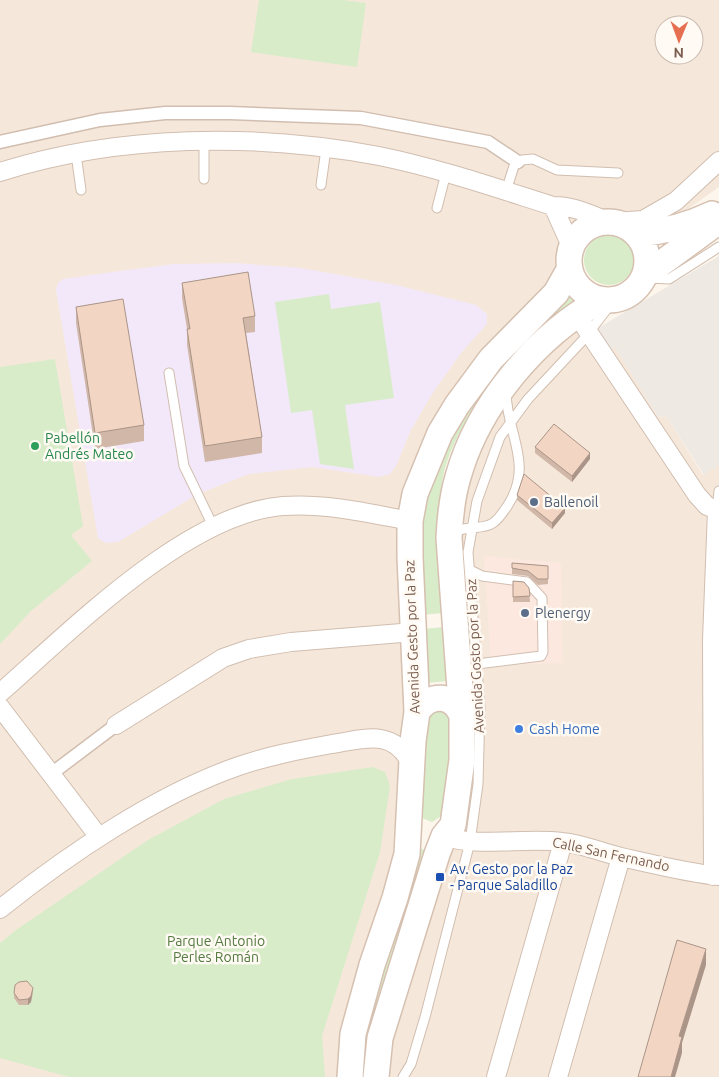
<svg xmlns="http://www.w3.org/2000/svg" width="719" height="1077" font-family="Ubuntu,sans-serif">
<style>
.residential{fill:#f5e8da;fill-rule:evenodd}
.commercial{fill:#fde8e0}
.industrial{fill:#efe9e4}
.education{fill:#f3e8fa}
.green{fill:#d8ecc9}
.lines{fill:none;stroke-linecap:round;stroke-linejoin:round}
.service-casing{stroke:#d1beb0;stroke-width:11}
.pedestrian-casing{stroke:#d1beb0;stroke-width:15}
.minor-casing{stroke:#d1beb0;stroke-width:20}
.secondary-casing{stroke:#d6c0b0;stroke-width:28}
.service{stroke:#fff;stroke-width:9}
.pedestrian{stroke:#fff;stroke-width:12}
.minor{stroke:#fff;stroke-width:18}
.secondary{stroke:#fff;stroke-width:25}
.wall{fill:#d1b7a8}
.shaded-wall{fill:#aa9588}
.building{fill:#f3d5c3;stroke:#aa9588}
.leisure-dot{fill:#2e9e5b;stroke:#fffaf3;stroke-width:2}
.service-dot{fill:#5c6f8a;stroke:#fffaf3;stroke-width:2}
.shop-dot{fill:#3f7fe0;stroke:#fffaf3;stroke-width:2}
.transit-dot{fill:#1a4fb4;stroke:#fffaf3;stroke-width:2}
.labels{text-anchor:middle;stroke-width:5;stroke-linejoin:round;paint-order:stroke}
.leisure-label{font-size:14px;fill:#27864d;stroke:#fffaf3;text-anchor:start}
.service-label{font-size:14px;fill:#4e5e75;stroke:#fffaf3;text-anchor:start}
.street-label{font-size:14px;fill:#7a5c4d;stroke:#fffaf3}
.shop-label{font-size:14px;fill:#366cbe;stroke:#fffaf3;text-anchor:start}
.transit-label{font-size:14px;fill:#164399;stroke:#fffaf3;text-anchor:start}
.park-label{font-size:14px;fill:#537a41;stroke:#fffaf3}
</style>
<rect width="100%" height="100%" fill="#fdf6ec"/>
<path class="residential" d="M0 0H719V187L671 221 625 226 599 223 583 231 571 246 568 258 569 270 440 433 408 814 350 1077H0ZM664 25H694V55H664Z
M577 315 615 346 658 417 666 416 703 475 719 465V1077H376L453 825 449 538 477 431Z"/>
<path class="commercial" d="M484 556 561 563 563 663 491 665Z"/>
<path class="industrial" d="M719 256V465L704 475 666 416 658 417 615 347 601 354 588 334Z"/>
<path class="education" d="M236 263 301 268 396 285 476 305 487 314V324L461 353 432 394 410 432 396 466 390 474 379 477 312 467 249 474 198 494 118 542 105 543 98 538 56 290 58 283 63 279 127 270 175 264Z"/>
<path class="green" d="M259 0H343L366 3 357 67 251 52Z
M584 260a25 25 0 1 1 50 0a25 25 0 1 1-50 0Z
M571 292 578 301C530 349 467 397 446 465 434 503 442 572 443 613L421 615 419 528 434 468 446 439 510 351Z
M329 294 331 309 380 302 394 398 345 405 354 469 320 464 312 410 291 413 275 302Z
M55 359 83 526 71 535 92 561 31 611 0 644V367Z
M444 627 448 681 426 683 423 629Z
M437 708 450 716 446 808 441 816 432 822 422 818 419 814 424 720Z
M373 767 385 772 390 786 380 852 322 1036 325 1077H69L0 1058V943L16 930 148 840 224 799 292 779Z
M419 848 427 851 414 893 404 889Z
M400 910 408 912 367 1077H360L363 1032Z"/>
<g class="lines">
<defs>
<path id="service" d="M204 142V179
M76 154 81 190
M321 185 326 149
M506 191 514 166 522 160 533 159 557 170 618 173
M437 208 446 173
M651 278 669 279 719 247
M169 373 184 466 214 528
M717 510 719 491
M453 534C464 524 481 531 493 523 499 519 504 511 508 505 534 465 507 434 506 393
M470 570 482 576 527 582 542 598 543 652 541 656 477 664
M403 1077 411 1064 425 1017 470 842 478 784 480 708 468 552 477 501 500 437 528 399 583 340 614 300"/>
<path id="pedestrian" d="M0 142 100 120 165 113H230L361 118 488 142 518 162
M51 774 116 725"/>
<path id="minor" d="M0 172C119 134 257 133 379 156 438 168 496 188 553 206 573 206 591 214 609 222
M553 206 571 246
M613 222 643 220 676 201 719 161
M577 315 697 495 707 506 717 510 712 640 713 876
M0 693C71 631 187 513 283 506 326 503 368 513 410 521
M0 707 99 837
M116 725 223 658 249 649 291 642 414 632
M444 836C475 848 526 837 562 842 582 844 601 852 621 857 653 864 687 873 719 876
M0 909C66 856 156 795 236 767 267 756 299 750 332 744 365 739 392 728 411 763
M496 1077 563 842
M558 1077 621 857"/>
<path id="secondary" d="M569 261a39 39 0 1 1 78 0a39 39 0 1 1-78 0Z
M636 234C664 232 687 226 712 214
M644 276 719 221
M417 712C430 692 454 694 462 716
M350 1077 353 1034 372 965 395 898 407 854 413 741 417 712 410 557V521L415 494 440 433 457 405 491 359 556 293 569 270
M376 1077 380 1038 437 854 444 836 453 825 462 760V716L449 538C450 517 452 497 458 477 478 405 536 336 601 300"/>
</defs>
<use href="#service" class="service-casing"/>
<use href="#pedestrian" class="pedestrian-casing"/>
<use href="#minor" class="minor-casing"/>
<use href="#secondary" class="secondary-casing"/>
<use href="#service" class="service"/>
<use href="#pedestrian" class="pedestrian"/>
<use href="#minor" class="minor"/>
<use href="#secondary" class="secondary"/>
</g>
<path class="wall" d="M182 283 255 316V332L246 333 262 437V453L205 462 187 345V329L182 298Z
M76 307 144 425V441L95 449 76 323Z
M535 447 590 459 572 482 535 453Z
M517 495 565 513 552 529 517 500Z
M512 563 548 566V584L538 585 528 576 512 574Z
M513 581 529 588 530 602H513Z
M14 993H33L31 1002 28 1005H19L14 998Z"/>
<path class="shaded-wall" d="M590 453V459L572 482V476Z
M565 508V513L552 529V523Z
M706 949V965L682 1043V1053L675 1077H671L679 1036Z
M33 988 31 1002 28 1005V999Z"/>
<path class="building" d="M248 272 255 316 243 318 262 437 205 446 187 329H190L182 283Z
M123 299 144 425 95 433 76 307Z
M554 424 590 453 572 476 535 447Z
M524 474 565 508 552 523 517 495Z
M512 563 548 566V579H538L528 571 512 568Z
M513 581 524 582 529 588 530 596 513 597Z
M677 940 706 949 679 1036 682 1037 671 1077H638Z
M27 981 33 988 31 996 28 999 19 1000 14 993 15 985 19 982Z"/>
<circle class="leisure-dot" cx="35" cy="446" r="5"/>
<g class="service-dot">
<circle cx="534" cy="502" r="5"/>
<circle cx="525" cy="613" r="5"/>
</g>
<circle class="shop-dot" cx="519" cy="729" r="5"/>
<rect class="transit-dot" x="435" y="872" width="10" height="10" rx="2.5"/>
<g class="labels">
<g class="leisure-label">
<text x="45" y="443">Pabellón<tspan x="45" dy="16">Andrés Mateo</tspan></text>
</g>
<g class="service-label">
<text x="544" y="507">Ballenoil</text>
<text x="535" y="618">Plenergy</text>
</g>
<g class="street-label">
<text transform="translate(412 637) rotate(-92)" y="5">Avenida Gesto por la Paz</text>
<text transform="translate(475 656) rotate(-93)" y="5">Avenida Gosto por la Paz</text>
<text transform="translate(611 854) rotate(12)" y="5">Calle San Fernando</text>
</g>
<g class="shop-label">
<text x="529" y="734">Cash Home</text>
</g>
<g class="transit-label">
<text x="450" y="874">Av. Gesto por la Paz<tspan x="450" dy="16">- Parque Saladillo</tspan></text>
</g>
<g class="park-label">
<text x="216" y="946">Parque Antonio<tspan x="216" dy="16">Perles Román</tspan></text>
</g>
</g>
<g transform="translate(679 40) rotate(181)"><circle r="24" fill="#fffaf3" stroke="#cabbb1"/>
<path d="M0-4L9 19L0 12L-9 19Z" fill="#e76f51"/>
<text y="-8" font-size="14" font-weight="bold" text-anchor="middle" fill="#7a5c4d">N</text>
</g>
</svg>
